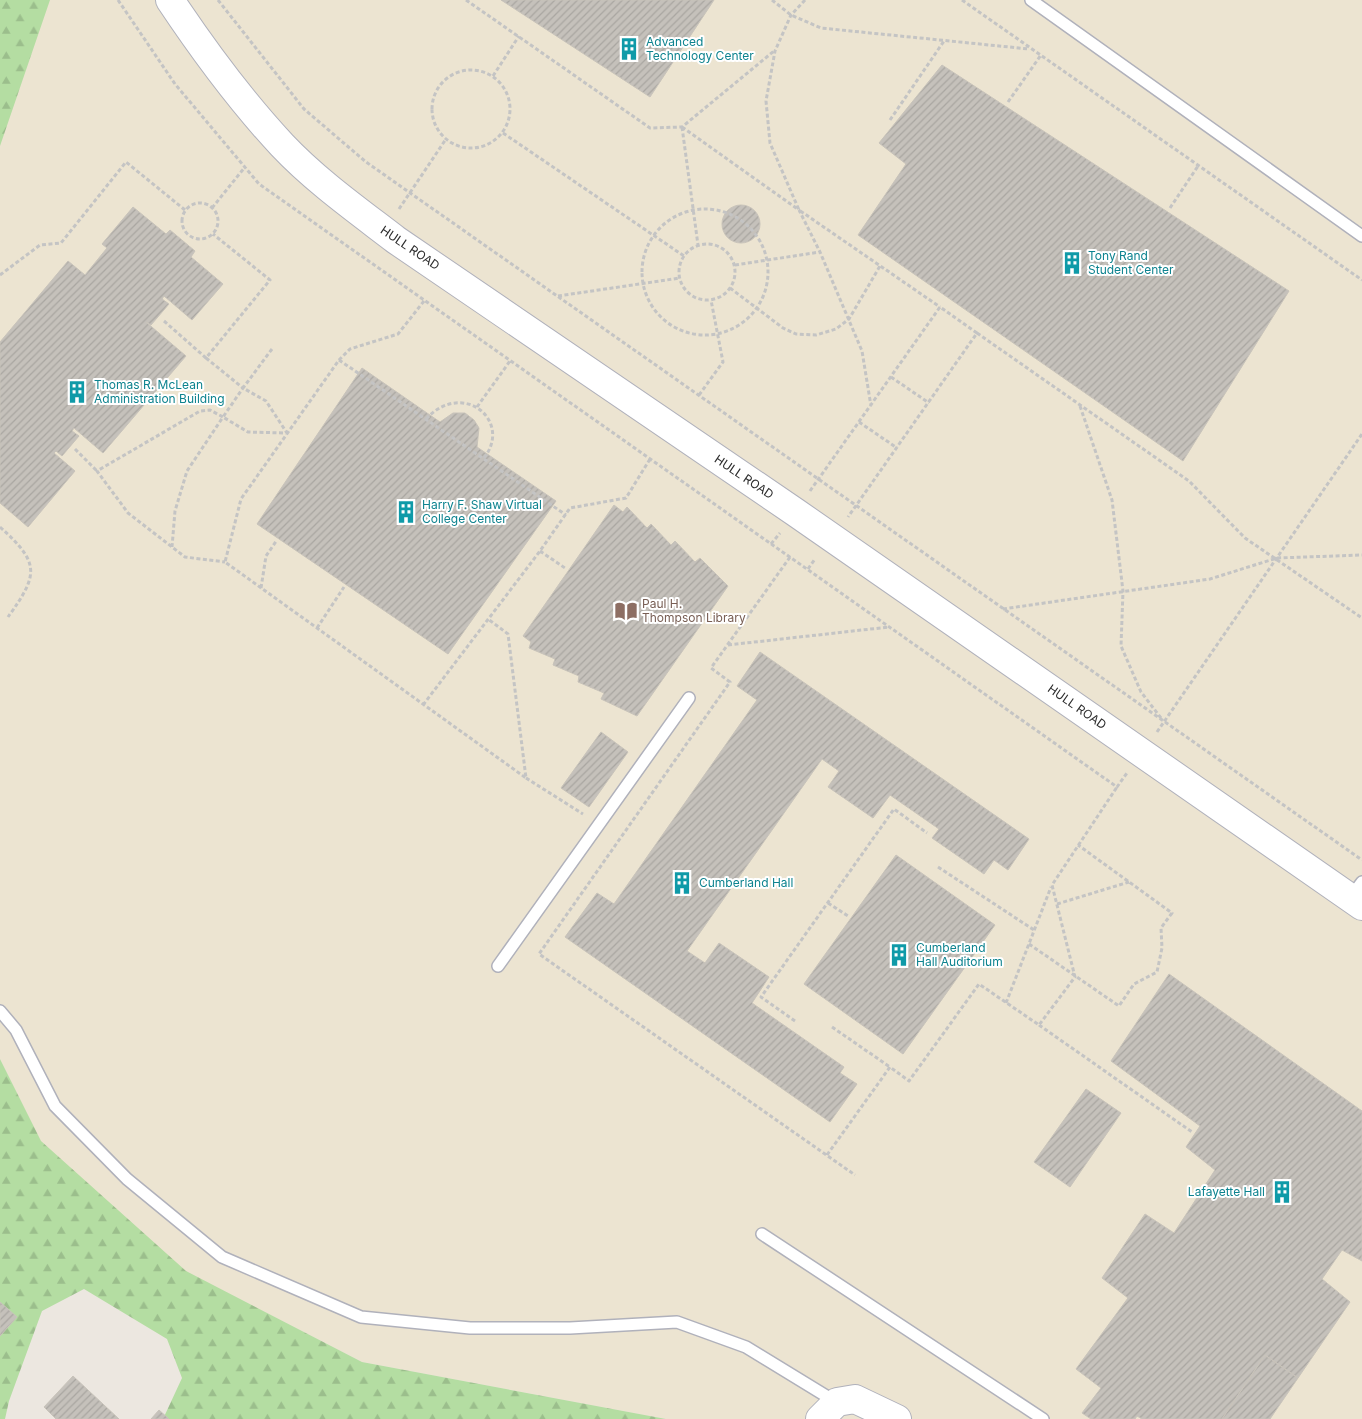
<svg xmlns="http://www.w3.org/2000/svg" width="1362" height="1419" font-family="Inter,sans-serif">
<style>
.education{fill:#ece4d1}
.forest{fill:url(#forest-firs)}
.building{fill:url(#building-hatch);stroke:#c8c3ba}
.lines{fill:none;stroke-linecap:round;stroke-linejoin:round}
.lane-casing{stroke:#b0b1bb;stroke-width:14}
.secondary-casing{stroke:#b0b1bb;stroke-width:30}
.path{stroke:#c4c4c4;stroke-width:3;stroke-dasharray:4 2.5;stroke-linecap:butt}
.lane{stroke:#fff;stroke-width:11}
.secondary{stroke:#fff;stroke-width:28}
.labels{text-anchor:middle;stroke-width:4;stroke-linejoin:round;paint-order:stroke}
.culture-label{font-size:12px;fill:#0d838f;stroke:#fff;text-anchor:start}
.street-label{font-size:12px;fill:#2c2c2c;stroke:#fff}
.education-label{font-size:12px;fill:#785e54;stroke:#fff;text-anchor:start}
</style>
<defs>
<pattern id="forest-firs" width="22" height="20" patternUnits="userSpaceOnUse" patternTransform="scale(1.25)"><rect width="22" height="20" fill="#b4dda2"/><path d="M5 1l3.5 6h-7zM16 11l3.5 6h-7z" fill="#9bbe8c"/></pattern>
<pattern id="building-hatch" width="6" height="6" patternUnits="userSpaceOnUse" patternTransform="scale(1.25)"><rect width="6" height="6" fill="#c5c1bb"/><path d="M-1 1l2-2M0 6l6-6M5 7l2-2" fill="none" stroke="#a9a6a1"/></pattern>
</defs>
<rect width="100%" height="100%" fill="#ece7e0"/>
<path class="education" d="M0 0H1362V1419H666L362 1362 185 1271 40 1141 0 1059Z"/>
<path class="forest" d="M0 0H50L0 146Z
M0 1059 41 1141 186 1271 362 1362 666 1419H163L182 1378 167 1339 84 1289 42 1311 9 1401 5 1419H0Z"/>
<path class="building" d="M501 0H714L650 97Z
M942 65 1289 291 1183 461 858 235 906 164 879 143Z
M722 224a19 19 0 1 1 38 0a19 19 0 1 1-38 0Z
M133 207 166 234 170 230 195 251 191 257 223 284 192 320 164 296 162 299 169 304 151 325 146 322 186 356 103 453 74 428 72 431 79 436 62 456 56 451 54 453 75 471 28 527 0 503V342L68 261 85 275 107 248 102 244Z
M362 368 440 422 453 413H465L474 420 479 428 477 447 556 501 448 654 257 524Z
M614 505 623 512 627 507 647 528 651 524 671 545 675 541 695 562 700 558 728 586 637 716 601 699 604 693 578 682 579 676 553 665 555 659 529 648 531 642 523 636Z
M760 652 1029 839 1008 870 994 860 984 874 932 838 939 829 890 795 873 818 828 787 839 771 822 759 687 951 705 963 719 943 769 977 752 1003 844 1067 840 1073 857 1084 830 1122 565 937 597 893 614 904 757 700 737 686Z
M601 732 628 752 589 807 561 788Z
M896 855 995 925 903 1054 804 984Z
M1169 974 1362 1111V1261L1342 1250 1322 1279 1350 1302 1298 1378 1265 1355 1222 1419H1142L1137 1416 1135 1419H1091L1082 1413 1101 1388 1076 1369 1128 1298 1102 1278 1145 1214 1174 1233 1215 1170 1186 1147 1200 1126 1111 1061Z
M1086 1089 1121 1113 1070 1187 1034 1162Z
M0 1302 17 1317 0 1336Z
M1265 1355 1298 1378 1270 1419H1222Z
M73 1376 119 1419H56L44 1407Z
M159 1410 169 1419H151Z"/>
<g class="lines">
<defs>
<path id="lane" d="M1031 0 1362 236
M1350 898 1362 882
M498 966 689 698
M0 1011 16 1030 55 1106 127 1179 222 1257 361 1317 470 1328H570L677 1322 746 1347 836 1402
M762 1234 1043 1419"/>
<path id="secondary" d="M170 0C204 51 240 100 282 145 316 181 357 210 396 240L795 512 1362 906
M820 1419 837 1402 855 1399 897 1419"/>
</defs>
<use href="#lane" class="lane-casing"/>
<use href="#secondary" class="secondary-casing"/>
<path class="path" d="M118 0 175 84 259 184 1117 787 1127 773
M218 0 304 109 366 162 1362 860
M466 0 650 128 682 127 774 51
M772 0 791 15 821 28 1029 49
M805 0 791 15 775 51 766 101 770 143 799 210 940 307
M962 0 1362 280
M432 109a39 39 0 1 1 78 0a39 39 0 1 1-78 0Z
M493 76 519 36
M1008 102 1041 55
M890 120 944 41
M682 127 799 210 820 252 862 351 871 406
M682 127 698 245
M503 133 684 256
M182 221a18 18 0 1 1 36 0a18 18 0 1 1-36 0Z
M212 208 245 167
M1170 208 1198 166
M399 209 446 139
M642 272a63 63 0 1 1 126 0a63 63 0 1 1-126 0Z
M679 272a28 28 0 1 1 56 0a28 28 0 1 1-56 0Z
M735 265 820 252
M0 275 40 245 61 243 126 162 185 210
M730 288 783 328 796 334 816 335 836 329 849 319 880 266
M558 296 680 278
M424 301 398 334 350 349 339 360 241 499 225 562 526 778 508 634 488 619
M164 321 206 358 270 280 213 234
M977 333 1189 481 1245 538 1362 618
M272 349 243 388 266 401 287 433
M206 358 243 388 223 417 248 432 287 433
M339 360 566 515
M891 377 929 403
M699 395 723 362 711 300
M1080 406 1112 500 1123 591 1121 646 1141 692 1161 718
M477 407 510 361
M426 419C463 379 513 421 484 458
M859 422 897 448
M75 449 97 471
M810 491 940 307 977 333 848 517
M0 527C40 563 39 574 8 617
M771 544 780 533
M172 547 175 511 187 471 223 417 210 410 200 411 97 471 128 513 185 557 225 562
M540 551 565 568
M790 557 711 668 730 682 539 954 855 1175
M808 569 815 559
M261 588 266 556 277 540
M1003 609 1210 579 1277 558 1362 555
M317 628 344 587
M728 645 889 627
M423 705 540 551 570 508 626 498 650 459
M1157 732 1362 434
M526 778 583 814
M938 867 1034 930
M828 903 848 916
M1057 904 1129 882
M1029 944 1119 1006 1134 984 1157 972 1162 948 1161 928 1172 913 1078 845
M1006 1003 1051 887
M795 1021 761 997 894 809 927 833
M1039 1025 1192 1132
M832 1027 890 1067
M827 1155 890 1067 909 1081 979 984 1039 1025 1075 977 1052 885 1117 787"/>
<use href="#lane" class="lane"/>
<use href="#secondary" class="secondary"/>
</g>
<defs>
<symbol id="building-bare" viewBox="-9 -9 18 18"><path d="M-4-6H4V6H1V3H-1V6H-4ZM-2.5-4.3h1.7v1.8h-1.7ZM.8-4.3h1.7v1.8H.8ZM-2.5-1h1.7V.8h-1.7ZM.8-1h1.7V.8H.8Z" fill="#0f9aa8" stroke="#fff" stroke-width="2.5" paint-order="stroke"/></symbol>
<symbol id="library-bare" viewBox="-9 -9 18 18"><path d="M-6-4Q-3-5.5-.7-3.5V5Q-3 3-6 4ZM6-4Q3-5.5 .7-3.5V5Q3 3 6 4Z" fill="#8d6e63" stroke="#fff" stroke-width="2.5" paint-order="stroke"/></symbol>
</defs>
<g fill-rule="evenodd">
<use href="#building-bare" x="613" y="33" width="32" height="32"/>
<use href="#building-bare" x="1056" y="247" width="32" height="32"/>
<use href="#building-bare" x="61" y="376" width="32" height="32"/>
<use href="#building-bare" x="390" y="496" width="32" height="32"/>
<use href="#library-bare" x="610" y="595" width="32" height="32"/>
<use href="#building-bare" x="666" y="867" width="32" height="32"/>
<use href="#building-bare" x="883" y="939" width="32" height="32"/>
<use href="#building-bare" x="1266" y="1176" width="32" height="32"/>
</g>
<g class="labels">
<g class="culture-label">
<text x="646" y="46">Advanced<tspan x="646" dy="14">Technology Center</tspan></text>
<text x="1088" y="260">Tony Rand<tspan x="1088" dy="14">Student Center</tspan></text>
<text x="94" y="389">Thomas R. McLean<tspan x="94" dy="14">Administration Building</tspan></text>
<text x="422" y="509">Harry F. Shaw Virtual<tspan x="422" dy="14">College Center</tspan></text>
<text x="699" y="887">Cumberland Hall</text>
<text x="916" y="952">Cumberland<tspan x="916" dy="14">Hall Auditorium</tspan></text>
<text x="1265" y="1196" text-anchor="end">Lafayette Hall</text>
</g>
<g class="street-label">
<text transform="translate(410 248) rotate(34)" y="4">HULL ROAD</text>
<text transform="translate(744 477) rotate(34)" y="4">HULL ROAD</text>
<text transform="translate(1077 707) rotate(35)" y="4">HULL ROAD</text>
</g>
<g class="education-label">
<text x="642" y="608">Paul H.<tspan x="642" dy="14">Thompson Library</tspan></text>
</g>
</g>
</svg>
